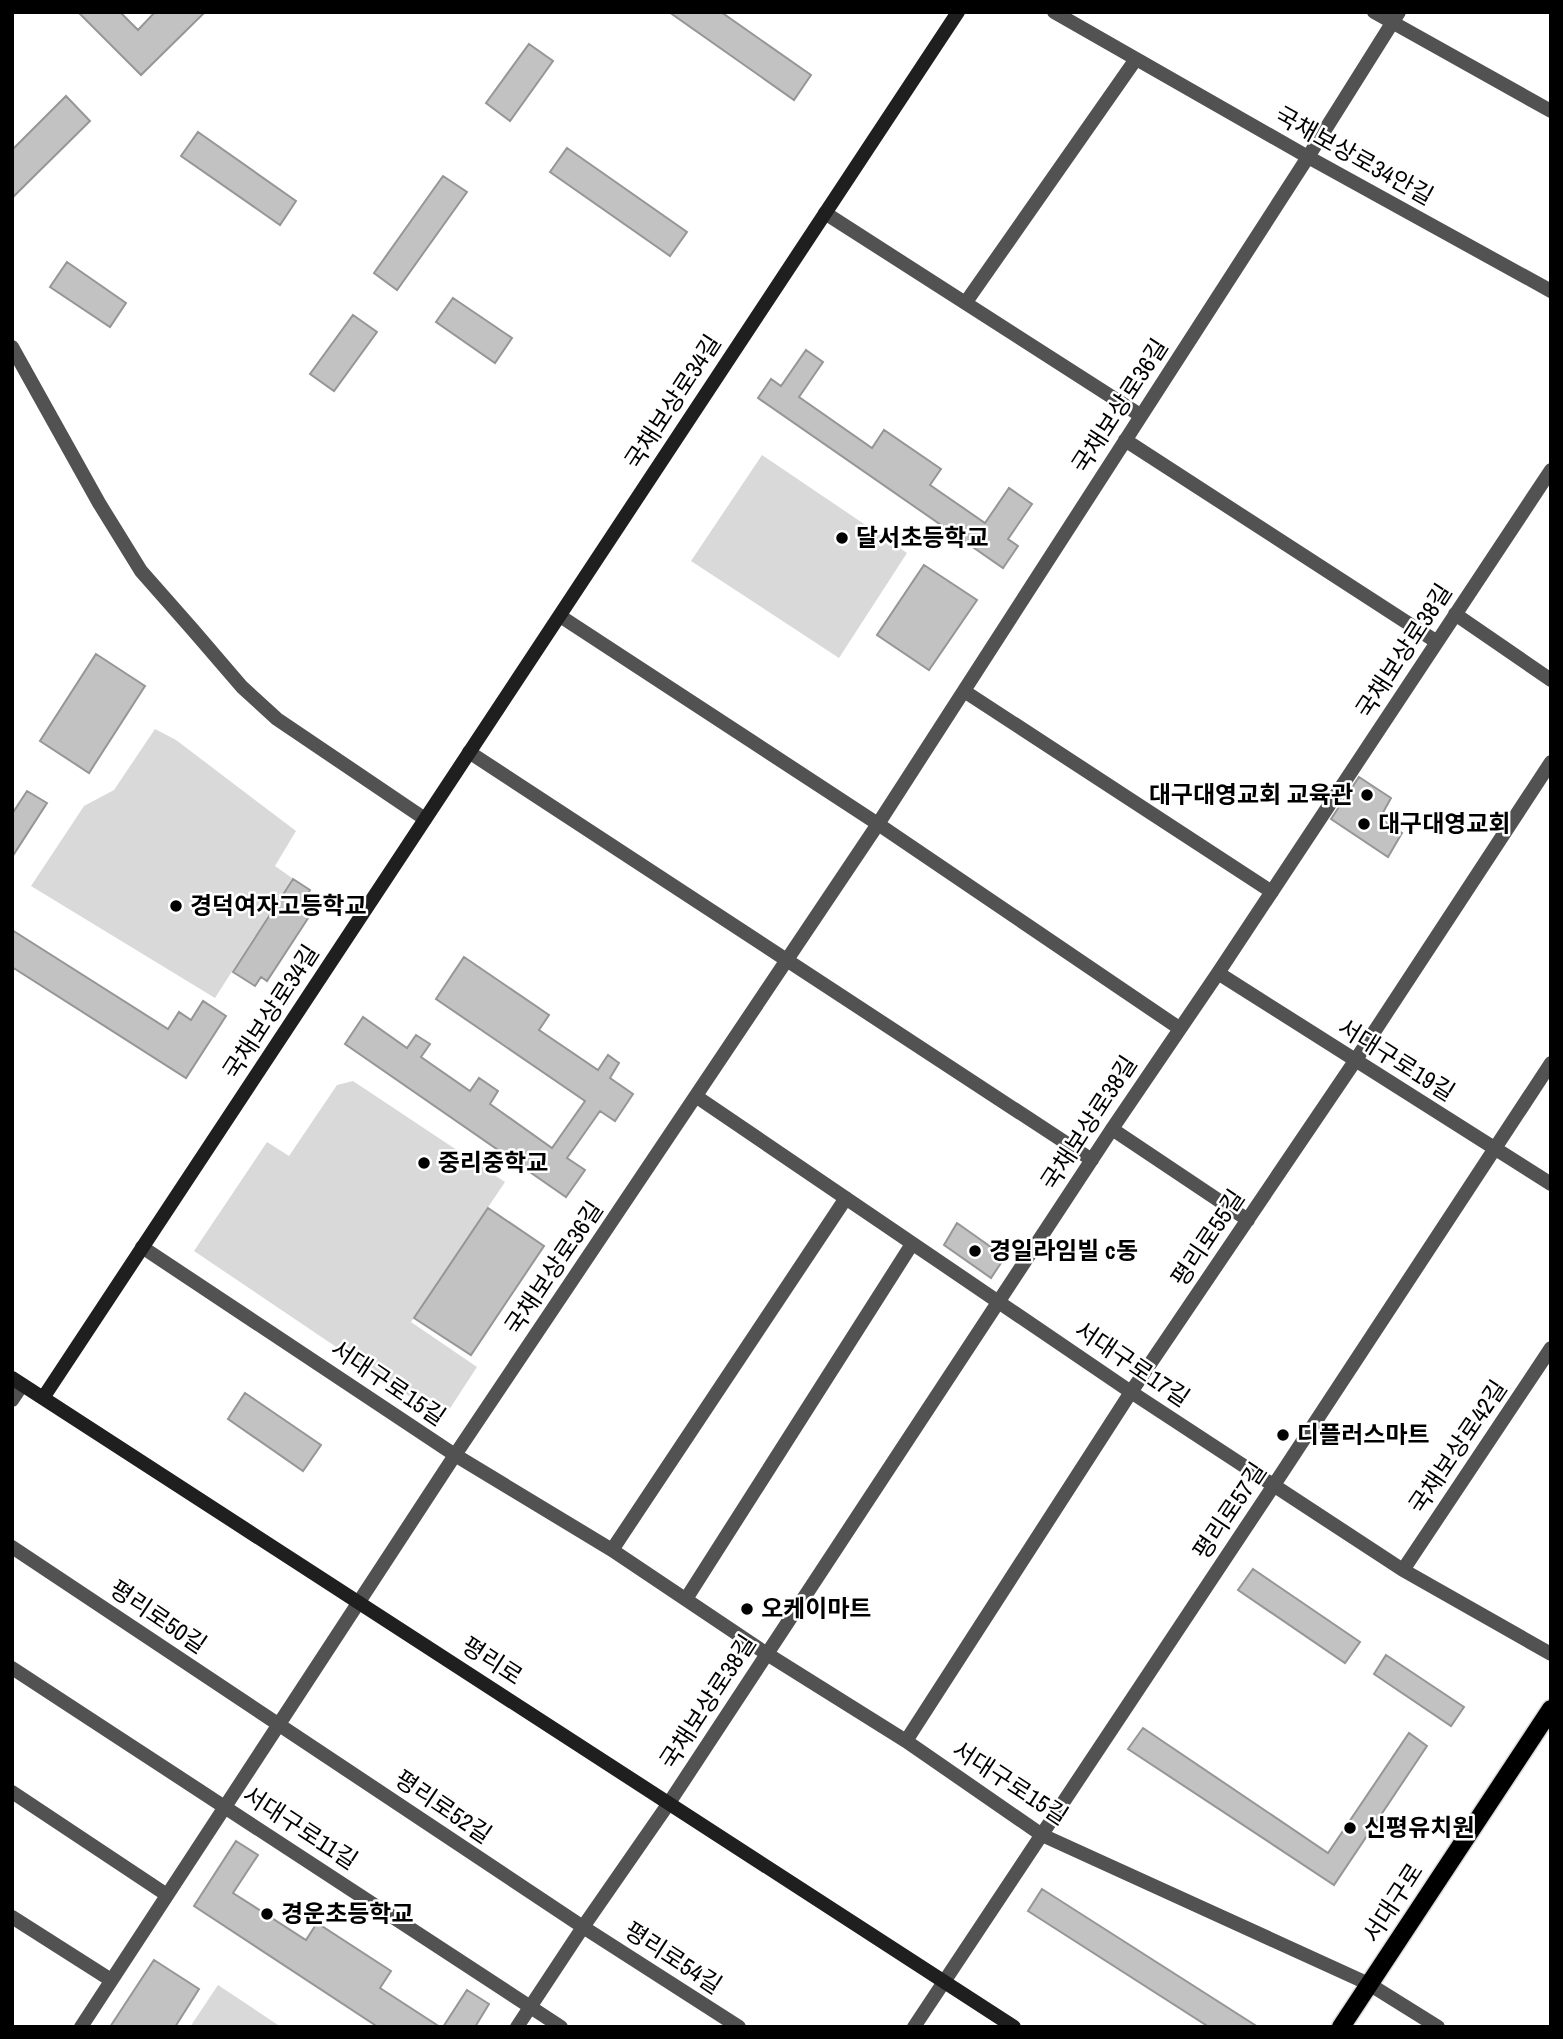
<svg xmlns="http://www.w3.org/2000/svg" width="1563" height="2039" font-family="'Archivo Narrow','Noto Sans KR',sans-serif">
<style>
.green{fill:#d9d9d9}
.building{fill:#c2c2c2;stroke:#969696;stroke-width:2}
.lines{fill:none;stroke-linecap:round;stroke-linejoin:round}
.primary-casing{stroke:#dbdbdb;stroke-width:21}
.minor{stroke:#525252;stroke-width:14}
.secondary{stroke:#1f1f1f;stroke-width:14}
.primary{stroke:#000;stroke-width:18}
.poi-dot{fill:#000;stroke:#fff;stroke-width:2.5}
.labels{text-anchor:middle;stroke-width:5;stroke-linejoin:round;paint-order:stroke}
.street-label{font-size:24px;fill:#000;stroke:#fff}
.poi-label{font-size:24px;font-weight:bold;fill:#000;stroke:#fff;text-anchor:start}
</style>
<rect width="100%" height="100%" fill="#fff"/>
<path class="green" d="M762 455 907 553 839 658 691 561Z
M155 729 176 740 296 831 275 866 292 878 215 998 31 886 84 806 114 790Z
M353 1081 505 1182 411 1322 477 1367 443 1419 194 1251 267 1142 289 1156 337 1085Z
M218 1985 281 2027H190Z"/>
<path class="building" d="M78 12H120L138 30 155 12H205L141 75Z
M669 12H721L811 75 794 100Z
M529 44 553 61 510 121 486 103Z
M66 96 90 121 12 198V150Z
M198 132 296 201 280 225 181 156Z
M567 148 687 232 670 256 550 172Z
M443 176 467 192 397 290 374 273Z
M67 262 126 303 110 327 50 287Z
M453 298 512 338 495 363 436 322Z
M353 315 377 332 334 391 310 374Z
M806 350 823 362 799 397 872 448 884 430 941 469 930 485 985 523 1009 488 1032 504 1008 539 1018 546 1003 568 758 398 771 379 781 386Z
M924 565 977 600 929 670 877 635Z
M96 654 145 686 89 773 40 741Z
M1359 777 1391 798 1380 818 1402 833 1388 857 1331 819Z
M27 791 47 803 12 857V814Z
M293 879 310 890 305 898 316 906 267 981 261 977 255 986 233 972Z
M12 930 168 1029 179 1012 191 1020 203 1001 226 1016 186 1078 12 967Z
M464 957 549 1015 539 1030 598 1070 608 1055 619 1063 610 1078 633 1094 615 1121 600 1111 567 1158 585 1170 566 1197 345 1044 363 1017 407 1048 416 1035 430 1044 421 1057 470 1091 479 1078 498 1091 490 1104 552 1148 585 1101 436 999Z
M488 1208 544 1246 471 1355 414 1318Z
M957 1223 1005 1257 991 1278 944 1245Z
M245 1393 321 1445 303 1471 228 1419Z
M1253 1569 1360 1642 1345 1663 1238 1590Z
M1386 1655 1464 1707 1451 1726 1374 1674Z
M1143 1728 1328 1853 1409 1733 1427 1746 1334 1885 1128 1749Z
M236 1841 258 1855 233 1893 306 1940 317 1923 391 1971 380 1988 440 2027H378L194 1906Z
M1042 1889 1258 2027H1209L1028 1911Z
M154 1960 199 1989 175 2027H110Z
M467 1990 489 2004 475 2027H443Z"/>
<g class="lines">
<defs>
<path id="primary" d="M1341 2027 1551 1709"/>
</defs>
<use href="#primary" class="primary-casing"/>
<path class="minor" d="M1054 12 1308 157 1551 291
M1374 12 1551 111
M825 213 1140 415
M966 302 1136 59
M12 347 99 503 141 571 193 630 242 687 277 719 425 819
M1125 440 1437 642
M1455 614 1551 680
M560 616 878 824 1179 1028
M964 691 1272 892
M469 752 1092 1160
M1218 973 1551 1184
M697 1097 1131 1392 1403 1570 1551 1654
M1112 1129 1248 1220
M142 1247 455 1455 612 1550 767 1654 906 1741 1042 1835 1369 1984 1438 2027
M12 1400 22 1385
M12 1547 583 1927 739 2027
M612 1550 846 1198
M1403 1570 1551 1348
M686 1599 912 1244
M12 1668 561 2027
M906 1741 1131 1392 1355 1061 1551 762
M12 1792 167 1895
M12 1917 111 1980
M81 2027 455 1455 878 824 1308 157 1399 12
M517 2027 583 1927 669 1803 1112 1129 1218 973 1551 470
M914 2027 1274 1485 1551 1063"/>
<path class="secondary" d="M12 1378 1014 2027
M43 1398 958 12"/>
<use href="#primary" class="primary"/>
</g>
<g class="poi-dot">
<circle cx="842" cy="538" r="7"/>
<circle cx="1367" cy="795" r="7"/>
<circle cx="1364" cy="824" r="7"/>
<circle cx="176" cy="906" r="7"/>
<circle cx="424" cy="1163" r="7"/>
<circle cx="975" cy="1251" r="7"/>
<circle cx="1283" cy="1435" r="7"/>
<circle cx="747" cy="1609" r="7"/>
<circle cx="1350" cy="1828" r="7"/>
<circle cx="267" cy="1914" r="7"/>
</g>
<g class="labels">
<g class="street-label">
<text transform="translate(1354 156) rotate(29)" y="8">국채보상로34안길</text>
<text transform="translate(673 402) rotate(-57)" y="8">국채보상로34길</text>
<text transform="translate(1120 406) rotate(-57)" y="8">국채보상로36길</text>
<text transform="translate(1404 651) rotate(-57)" y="8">국채보상로38길</text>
<text transform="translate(271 1012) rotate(-57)" y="8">국채보상로34길</text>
<text transform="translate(1396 1060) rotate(32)" y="8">서대구로19길</text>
<text transform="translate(1089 1123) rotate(-57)" y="8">국채보상로38길</text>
<text transform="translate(1208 1238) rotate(-56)" y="8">평리로55길</text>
<text transform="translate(554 1268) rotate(-56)" y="8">국채보상로36길</text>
<text transform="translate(1132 1364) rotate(34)" y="8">서대구로17길</text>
<text transform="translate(388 1383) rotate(34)" y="8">서대구로15길</text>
<text transform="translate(1458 1447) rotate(-56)" y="8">국채보상로42길</text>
<text transform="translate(1230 1511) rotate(-56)" y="8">평리로57길</text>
<text transform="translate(158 1617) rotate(34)" y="8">평리로50길</text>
<text transform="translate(492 1661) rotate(33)" y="8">평리로</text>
<text transform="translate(708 1702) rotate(-57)" y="8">국채보상로38길</text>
<text transform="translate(1010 1783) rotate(33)" y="8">서대구로15길</text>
<text transform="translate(443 1807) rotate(34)" y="8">평리로52길</text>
<text transform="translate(300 1828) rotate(33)" y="8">서대구로11길</text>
<text transform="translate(1393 1903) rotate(-57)" y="8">서대구로</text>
<text transform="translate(673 1958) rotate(33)" y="8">평리로54길</text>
</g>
<g class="poi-label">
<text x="856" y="546">달서초등학교</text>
<text x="1353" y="803" text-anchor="end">대구대영교회 교육관</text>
<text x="1378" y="832">대구대영교회</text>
<text x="190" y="914">경덕여자고등학교</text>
<text x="438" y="1171">중리중학교</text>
<text x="989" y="1259">경일라임빌 c동</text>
<text x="1297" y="1443">디플러스마트</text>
<text x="761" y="1617">오케이마트</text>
<text x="1364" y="1836">신평유치원</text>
<text x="281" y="1922">경운초등학교</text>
</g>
</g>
<rect width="1563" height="2039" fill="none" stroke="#000000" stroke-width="28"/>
</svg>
